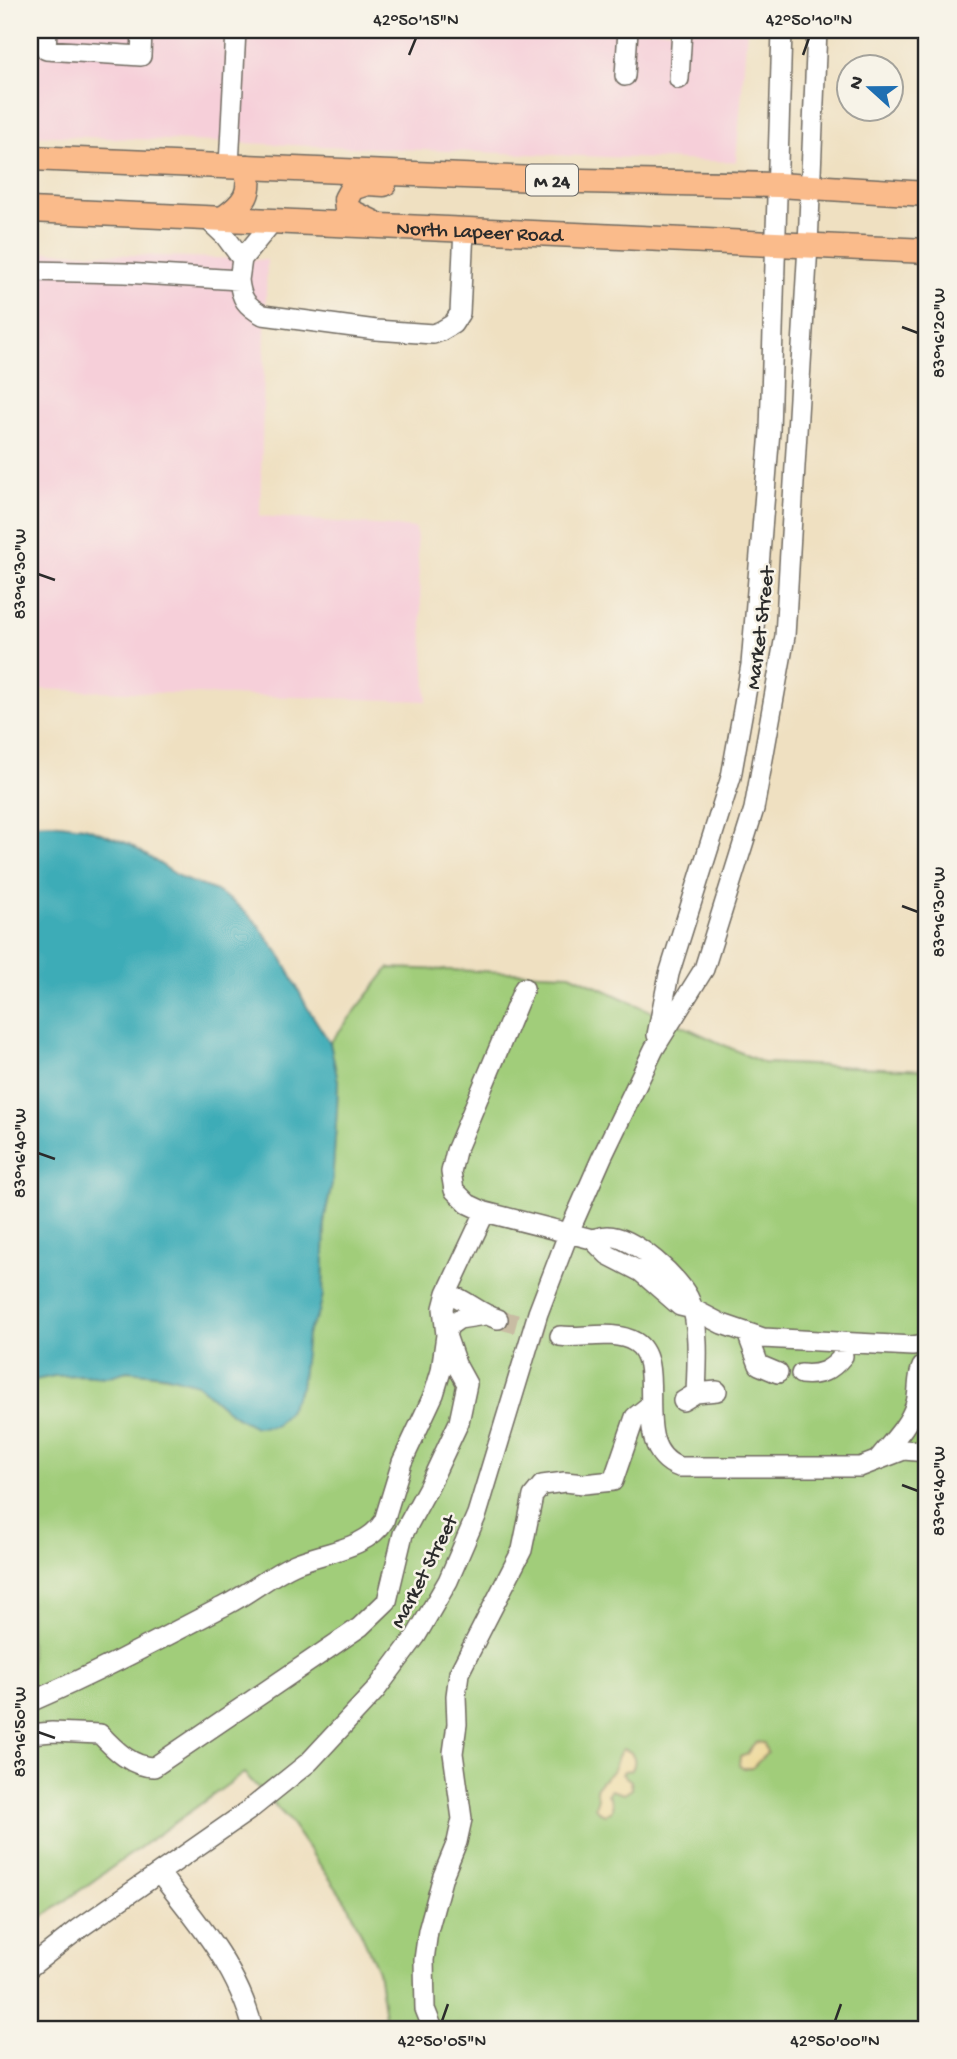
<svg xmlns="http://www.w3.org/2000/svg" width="957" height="2059" font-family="'Gochi Hand',sans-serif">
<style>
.built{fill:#f6cfd9}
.green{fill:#a1cd7a;stroke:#667c52;stroke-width:2}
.sand{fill:#eeda9e;stroke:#8c8264;stroke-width:2}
.water{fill:#3cacb7;stroke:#346c71;stroke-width:2}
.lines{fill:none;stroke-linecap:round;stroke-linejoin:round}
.minor-tunnel{stroke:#c8bca3;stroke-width:19;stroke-dasharray:19 10;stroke-linecap:butt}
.minor-casing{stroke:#706a60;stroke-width:22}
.major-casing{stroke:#706a60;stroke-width:27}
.minor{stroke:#fff;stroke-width:19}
.major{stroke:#fabb8b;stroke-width:24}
.ticks{fill:none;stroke:#2b2b2b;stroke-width:2.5}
.labels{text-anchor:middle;stroke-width:5;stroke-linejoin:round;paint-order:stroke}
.shield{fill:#f7f3e8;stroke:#686764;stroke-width:2}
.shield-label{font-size:19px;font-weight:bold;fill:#2b2b2b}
.street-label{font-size:21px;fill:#2b2b2b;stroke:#f7f3e8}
.neatline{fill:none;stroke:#2b2b2b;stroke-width:2.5}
.ticks-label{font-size:18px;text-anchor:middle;fill:#2b2b2b}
</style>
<rect width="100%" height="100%" fill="#f7f3e8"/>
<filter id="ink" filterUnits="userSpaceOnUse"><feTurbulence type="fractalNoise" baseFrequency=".0143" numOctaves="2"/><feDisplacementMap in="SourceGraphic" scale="14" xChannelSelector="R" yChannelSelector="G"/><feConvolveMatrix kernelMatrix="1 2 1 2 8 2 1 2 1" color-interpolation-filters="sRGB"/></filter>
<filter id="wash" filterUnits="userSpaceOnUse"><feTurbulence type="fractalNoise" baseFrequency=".00686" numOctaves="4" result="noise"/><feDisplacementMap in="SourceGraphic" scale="28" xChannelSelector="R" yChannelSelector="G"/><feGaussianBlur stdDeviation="1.57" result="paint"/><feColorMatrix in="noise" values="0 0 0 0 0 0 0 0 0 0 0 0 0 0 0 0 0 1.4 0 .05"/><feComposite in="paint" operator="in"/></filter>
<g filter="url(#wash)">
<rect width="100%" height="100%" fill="#efe0c1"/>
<path class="built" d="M30 30H747L736 162 30 135Z
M30 251 267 260 260 516 416 528 427 701 30 689Z"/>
<path class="green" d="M389 968 570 974 763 1063 927 1070V2029H387L378 1971 350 1908 287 1818 244 1773 30 1926V1381L54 1376 79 1375 107 1377 119 1372 133 1371 185 1379 197 1384 233 1415 243 1420 287 1413 301 1387 307 1334 319 1312 323 1294 325 1216 332 1184 337 1109 338 1081 330 1043Z"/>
<path class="sand" d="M756 1742 764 1743 767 1753 752 1768H742L739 1765 740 1757 748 1754 750 1748Z
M623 1749C634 1751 637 1760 632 1770L624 1771 622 1774 631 1781 632 1789 624 1794 610 1790 608 1794C612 1801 614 1805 611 1812L605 1814 598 1811 595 1807 598 1798 596 1789C600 1780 607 1778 612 1771 618 1763 615 1756 623 1749Z"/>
<path class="water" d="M51 823 85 827 129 844 183 879 214 890 235 903 255 921 281 956 307 1007 330 1043 338 1081 337 1109 332 1184 325 1216 323 1294 319 1312 307 1334 301 1387 287 1413 275 1426 255 1427 233 1415 197 1384 165 1375 127 1371 107 1377 79 1375 54 1376 30 1381V824Z"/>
</g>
<g filter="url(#ink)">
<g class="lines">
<path class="minor-tunnel" d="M498 1319 560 1336"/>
<defs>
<path id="minor" d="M47 30 46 50 141 56 142 30
M625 76 628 30
M679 79 682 30
M229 166 236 30
M205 217 225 236 242 259
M30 271 125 273 239 280 242 259 274 220
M239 280C241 299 246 306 263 315L376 330 433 334 441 331 453 324 460 313 464 229
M524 988 456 1151 451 1172 454 1190 468 1204 485 1212 592 1239 608 1255 641 1272 680 1306 693 1309 722 1324 763 1338 912 1346 927 1344
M657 1035 669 974 731 777 751 665 770 431 782 30
M592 1239C597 1238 603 1236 608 1236 633 1236 682 1279 690 1301 700 1325 697 1367 696 1393L683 1401
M447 1293 485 1212
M747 1333 759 1365 778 1373
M560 1336C583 1339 613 1329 635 1342 670 1363 627 1448 679 1467H860L904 1450 927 1452
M801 1374C819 1376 831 1371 843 1356L841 1342
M696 1393 717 1391
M879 1458C891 1443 909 1425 915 1406 920 1393 916 1379 922 1367L927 1370
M30 1702C97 1673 161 1639 226 1605 250 1593 270 1575 295 1564 323 1552 367 1549 384 1521L402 1462 434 1394 441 1371 446 1335 443 1308 447 1293C466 1299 479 1314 498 1319
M30 1734 52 1732 100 1734C115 1750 132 1767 154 1767L360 1627 387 1601 403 1534 428 1488 459 1422 467 1384 456 1364 446 1335 449 1326 459 1319 485 1315
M159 1873C197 1921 238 1968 253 2029
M30 1967 80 1928 248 1811 309 1762 375 1691 416 1636 448 1581 477 1514 538 1313 569 1232 602 1157 654 1049 704 969 754 809 785 636 808 245 817 30
M433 2029 425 2009 424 1960 428 1931 443 1876 457 1842 462 1819 453 1753 457 1724 456 1696 459 1673 522 1550 533 1496 542 1485 565 1482 584 1484 613 1481 635 1417 650 1405"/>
<g id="major">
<path d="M30 158 582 181 778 185 927 194"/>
<path id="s1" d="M30 210 927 251"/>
<path d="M224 218C245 203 252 194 247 167"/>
<path d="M374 223 347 210 346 199 352 188 367 183 384 184"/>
</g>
</defs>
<use href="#minor" class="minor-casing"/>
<use href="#major" class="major-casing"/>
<use href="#minor" class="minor"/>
<use href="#major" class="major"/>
</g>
</g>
<path class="ticks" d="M409 55 416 38M803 55 809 38M902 327 918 333M38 574 55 580M902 906 918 912M38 1153 55 1159M902 1485 918 1491M38 1732 55 1738M442 2021 448 2004M835 2021 841 2004"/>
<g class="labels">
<rect class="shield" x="526" y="164.5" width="52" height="31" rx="5"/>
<g class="shield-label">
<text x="552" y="187">M 24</text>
</g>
<g class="street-label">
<text dy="7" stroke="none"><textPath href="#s1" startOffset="450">North Lapeer Road</textPath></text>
<text transform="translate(759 628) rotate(-83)" y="7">Market Street</text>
<text transform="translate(423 1571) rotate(-63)" y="7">Market Street</text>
</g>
</g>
<rect width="957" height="2059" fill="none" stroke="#f7f3e8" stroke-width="77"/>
<g transform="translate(870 88) rotate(291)"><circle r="33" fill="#f7f3e8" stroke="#a5a39c" stroke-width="2"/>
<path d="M0-5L12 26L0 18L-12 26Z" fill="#1f6fb2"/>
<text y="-10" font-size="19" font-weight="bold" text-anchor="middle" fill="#2b2b2b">N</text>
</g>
<rect x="38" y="38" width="880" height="1983" class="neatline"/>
<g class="ticks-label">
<text x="416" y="25">42°50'15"N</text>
<text x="809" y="25">42°50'10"N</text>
<text transform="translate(938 333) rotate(-90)" y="6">83°16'20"W</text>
<text transform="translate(19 574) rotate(-90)" y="6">83°16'30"W</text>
<text transform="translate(938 912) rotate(-90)" y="6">83°16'30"W</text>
<text transform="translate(19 1153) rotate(-90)" y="6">83°16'40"W</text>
<text transform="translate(938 1491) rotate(-90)" y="6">83°16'40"W</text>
<text transform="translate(19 1732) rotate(-90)" y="6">83°16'50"W</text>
<text x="442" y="2046">42°50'05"N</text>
<text x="835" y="2046">42°50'00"N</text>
</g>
</svg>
